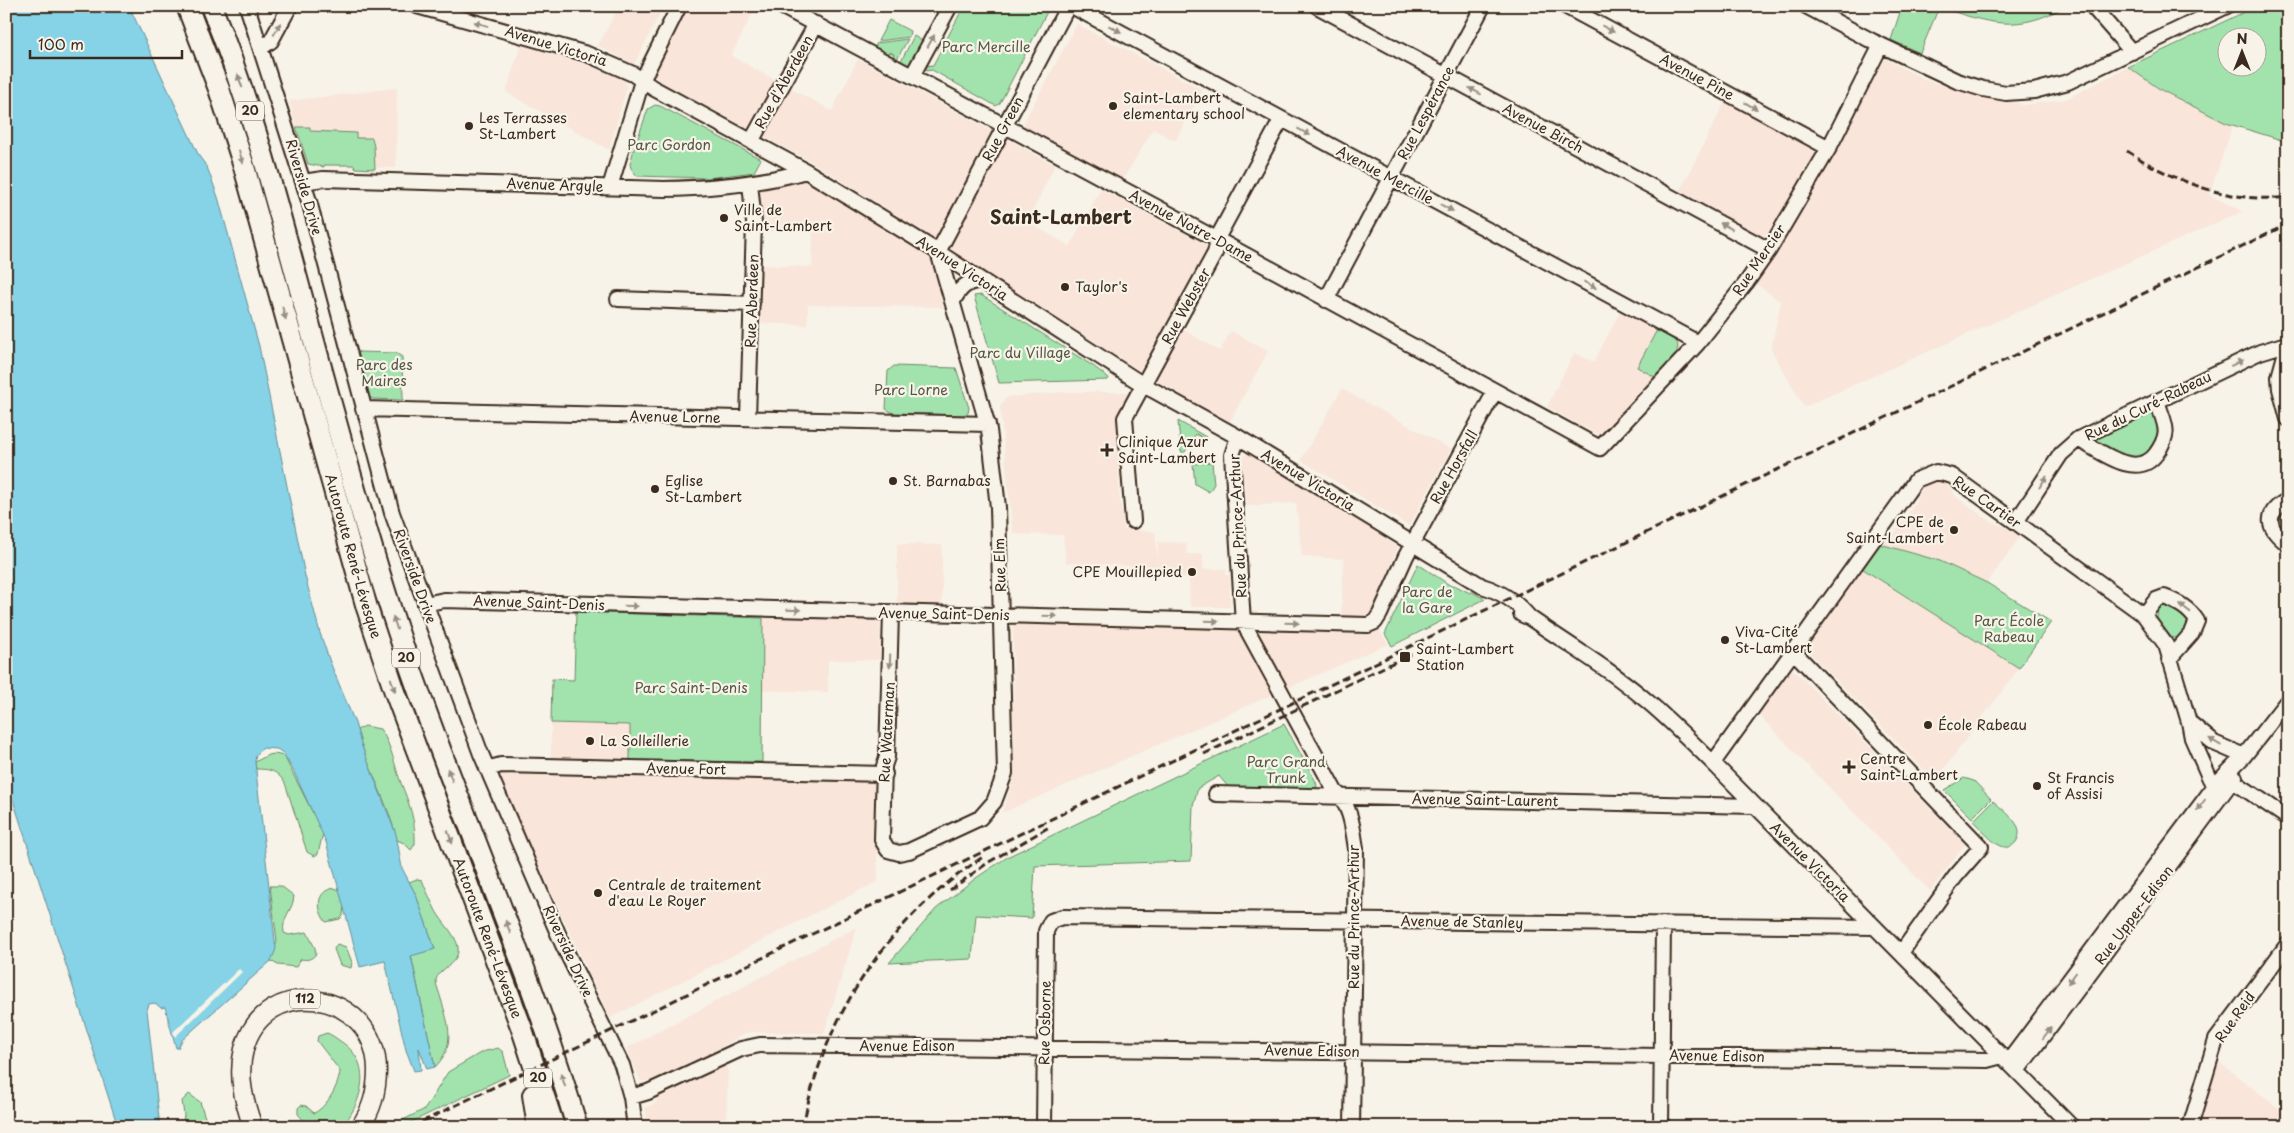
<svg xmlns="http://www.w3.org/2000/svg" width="2294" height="1133" font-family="'Playpen Sans',sans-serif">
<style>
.built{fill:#f9e5da}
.green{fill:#a2e3ad;stroke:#6e8666;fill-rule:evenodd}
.water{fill:#86d2e6;stroke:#688f96}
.pier{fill:#f7f3e8}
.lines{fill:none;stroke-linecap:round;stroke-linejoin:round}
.minor-casing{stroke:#3b2a1e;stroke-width:18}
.major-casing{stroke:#3b2a1e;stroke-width:21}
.highway-casing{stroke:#3b2a1e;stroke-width:24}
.minor{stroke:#f7f3e8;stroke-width:14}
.major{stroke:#f7f3e8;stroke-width:18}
.highway{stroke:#f7f3e8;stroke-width:20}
.rail{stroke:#3b2a1e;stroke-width:3;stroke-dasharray:8 4;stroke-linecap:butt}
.oneway{fill:#998e83}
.poi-dot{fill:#3b2a1e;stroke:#f7f3e8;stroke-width:2}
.labels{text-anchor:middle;stroke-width:4.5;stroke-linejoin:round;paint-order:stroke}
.shield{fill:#f7f3e8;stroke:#73665b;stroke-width:1}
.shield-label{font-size:12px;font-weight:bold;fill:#3b2a1e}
.street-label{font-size:14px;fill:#3b2a1e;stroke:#f7f3e8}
.park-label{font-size:14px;fill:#555842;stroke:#f7f3e8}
.poi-label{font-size:14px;fill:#3b2a1e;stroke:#f7f3e8;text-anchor:start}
.district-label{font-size:19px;font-weight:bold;fill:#3b2a1e;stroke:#f7f3e8}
</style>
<rect width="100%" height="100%" fill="#f7f3e8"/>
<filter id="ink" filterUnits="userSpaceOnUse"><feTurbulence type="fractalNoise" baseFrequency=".02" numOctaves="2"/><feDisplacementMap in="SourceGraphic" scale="10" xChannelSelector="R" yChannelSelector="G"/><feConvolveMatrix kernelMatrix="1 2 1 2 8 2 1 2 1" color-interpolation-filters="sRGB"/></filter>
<g filter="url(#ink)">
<path class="built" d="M627 6H664L634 64 598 46 617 10 625 11Z
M689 6H756L731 56 832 111 858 59 1055 165 1027 222 1070 246 1101 189 1208 246 1168 321 1220 351 1231 331 1268 351 1229 423 1129 364 812 162 661 82 654 75V68Z
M1077 24 1203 90 1175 141 1153 129 1123 179 1024 126V122Z
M521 44 580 62 624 80 627 85 626 90 609 150 506 92Z
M1885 59 1930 82 2024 105 2066 99 2128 67 2161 90 2233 125 2209 195 2243 211 1804 407 1771 349 1781 302 1755 283 1807 204Z
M397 88 396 168 309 165 289 101Z
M1725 102 1808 146 1814 153 1813 161 1772 229 1764 235 1756 234 1680 191Z
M808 180 917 249 922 250 932 257 938 273 936 277 943 307 808 305 807 325 757 323 758 265 812 267 813 232 759 231 760 188Z
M1622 308 1680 339V351L1602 437 1547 407 1574 353 1594 362Z
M1342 389 1451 449 1409 526 1301 460Z
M1067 392H1131L1118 431 1119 492 1124 529 1155 532 1158 563V542L1186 543 1187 554H1203V569H1226V575H1230V607H1190L1189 577H1159L1158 567 1066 563 1063 535 1013 534 1000 407 1007 397Z
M1249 448 1398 547 1373 610 1365 618 1341 617 1344 559 1302 556 1296 503 1247 506 1241 461Z
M1934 481 1944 483 1949 486 1956 497 1991 522 2004 526 2020 537 1987 583 1940 561 1880 544 1894 534 1914 505 1922 486Z
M897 544 942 545V606L897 605Z
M1863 569 2019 668 1935 781 1807 650V647Z
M763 618 880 620V660H828V692L762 690Z
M1013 620 1363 632 1378 628 1388 644 1002 813 1014 777Z
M1791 670 1795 671 1965 844 1930 891 1758 714Z
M551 723 630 725V760L551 757Z
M494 770 874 779 878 881 610 1018Z
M857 927 824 1033 748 1032 718 1049 728 1069 726 1127H648L645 1108 657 1102 649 1080 641 1082 627 1048Z
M2217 1061 2288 1115V1127H2199Z"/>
<path class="green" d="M964 6H1050L1000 103 996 106 932 70 924 71 923 68 926 66 933 65Z
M1902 6H2066C2017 34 1988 23 1939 7L1920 53 1891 40Z
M2257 6H2288V142L2226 123 2161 90 2128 67ZM2226 38H2256V68H2226Z
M889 20 910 31 909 37 878 41Z
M914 36 924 42 909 65 901 61Z
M908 39 897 59 893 57 894 54 890 52 889 55 875 47 877 43Z
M655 105 660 106 761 159 754 172 708 178 637 176 631 168 630 164 634 149 648 109Z
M296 127H310V131L356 133V138H372L374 147 375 169 355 168 354 165H324V167L308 164Z
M981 295 1093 366 1109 378 1108 380 999 383 974 296Z
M1657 330 1677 342C1682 355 1663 368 1655 377L1637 367Z
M357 352 396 353 402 357 403 400 373 399 369 397Z
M894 366 956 368 969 408 968 413 963 415 893 413 886 409 888 371Z
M2155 405 2165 436 2149 458 2127 461 2084 439Z
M1178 421 1206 437 1204 439 1196 434 1185 452H1181Z
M1212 462 1214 484 1209 492 1195 484 1193 464Z
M1880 544 1940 561 1987 583 2051 622 2019 668 1863 569Z
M1418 564 1451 586 1454 585 1470 593 1472 592 1485 599 1392 646 1385 634Z
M2163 605C2173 605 2189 617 2189 627L2178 639 2171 637 2157 618 2158 608Z
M576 612 763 618 762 762 630 760V725L551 723 552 679 574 680Z
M1284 724 1316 782 1317 786 1314 790 1229 788 1219 776 1198 788 1193 805 1191 861 1035 866 1032 918 976 915 972 959 889 963 936 909 976 878 1009 856Z
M365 726 380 729C392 745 394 765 401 783 409 803 416 821 415 844L411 850 404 843 397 840C388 802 367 767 357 730Z
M274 754 284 756 323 833 318 854 314 856 307 852 285 783C277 771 271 769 256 769L255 762 268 755Z
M1964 778 1974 781 1991 799 1972 818 1944 790Z
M1993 801C2001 808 2013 817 2018 827 2020 832 2019 838 2016 842 2003 859 1983 830 1973 821Z
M417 879 422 880C426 890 431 901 436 911 442 922 456 935 458 947 460 965 437 968 436 981 436 986 440 994 441 999 449 1025 456 1046 435 1067L411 955 435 949 416 895 409 882Z
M270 886H281L294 896C293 911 281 917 284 933L289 935 307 932 315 948 316 954C311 960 307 960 301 959L296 967 278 965 271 961 277 941Z
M334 888 340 890 344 904 343 916 340 919 326 922C316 909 316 891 334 888Z
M337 944 346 947 352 962 351 968 340 965 334 949Z
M327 1033C332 1035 336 1038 340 1041 374 1062 363 1101 342 1127H305V1122L298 1114V1108L301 1105 306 1106 314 1113C327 1107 339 1085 340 1071L317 1041 318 1036Z
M498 1048 503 1052 509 1075 401 1127H389L425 1109 448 1072 482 1052Z
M189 1094 200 1102 208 1127H182L184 1115 182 1101Z"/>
<path class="water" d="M6 6H129L199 156 207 167 218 197 259 346 305 576 320 633 330 662 355 723 361 744 396 834 402 868 416 895 435 949 411 956 435 1067 427 1069 419 1048 421 1070 414 1071 406 1050 385 961 360 967 326 842 294 772 283 753 277 749 263 748 256 755 255 762 276 949 271 961 194 1029 182 1040 178 1048H176L165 1007 161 1008 155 1003 149 1004 147 1010 160 1127H118L6 778Z"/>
<path class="pier" d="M239 969 242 972 175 1037 173 1032Z"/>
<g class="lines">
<defs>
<path id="minor" d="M247 6 309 201 392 513 481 754 563 945 622 1065 631 1097 635 1127
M417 6 587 54 633 74 653 88 806 171 930 247 1142 384 1238 437 1482 586C1502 592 1517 602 1530 618
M781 6 1218 240 1600 448 1698 343 1746 283 1769 250 1829 148 1881 45
M1072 6 1698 343
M1317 6 1769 250
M1565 6 1829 148
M1806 6 1872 41 1957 81 1983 89 2006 93 2034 91 2068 82 2227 6
M2092 6 2132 52
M261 48 271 41 290 6
M912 76 950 6
M752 140 816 24
M303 182 323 179 664 189C712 188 760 184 806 171
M610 187 642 81 679 6
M938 252 1068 6
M618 299 752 304
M1326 300 1483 6
M953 301C960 288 966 282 981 280
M2288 344 2279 377 2280 389 2288 419
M363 409 988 424
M748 418 754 223 750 183
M1238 437 1232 455 1243 622 1335 791C1351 805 1353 829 1356 849L1352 1127
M2078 439C2099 450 2136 481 2156 454 2172 431 2165 426 2157 401
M2288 500C2263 513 2267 529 2288 544
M1133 521 1125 418 1215 253 1220 233 1281 120
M2016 522 2061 454 2078 439 2260 352 2286 344
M425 604 444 600 1368 625 1375 622 1380 614 1406 556 1495 391
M891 613 887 757 884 766 882 840 888 850 899 853 909 851 980 818 994 802 1005 773 998 507 989 430 938 252
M1521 614 1530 618C1569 645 1611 670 1647 701 1671 721 1695 745 1717 767L2072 1127
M2144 615 2156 600 2164 597C2177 602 2189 608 2197 621L2192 633 2169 659
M1793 651 1981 847 1955 877 1901 953
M2189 722 2214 743 2244 756
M1713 763 1916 480 1936 472 1952 476 2144 615 2166 645 2189 722 2192 738 2210 779 2217 783 2233 781 2288 818
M487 769 501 765 885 774
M1216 794 1754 806
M2008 1062 2217 783 2244 756 2288 700
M2017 1071 2235 777
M631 1097 648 1092 741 1049 760 1045 1987 1060 2002 1056
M1044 1127 1046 931 1051 921 1062 917 1875 927
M1661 1127 1663 924
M2190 1127 2216 1040 2288 944"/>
<path id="major" d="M253 1127C244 1102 237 1076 244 1049 264 973 376 989 377 1070 377 1090 372 1110 360 1127"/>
<g id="highway">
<path id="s1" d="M187 6 219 89 243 163 367 608 395 692 522 1029 554 1127"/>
<path d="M211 6C245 89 269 174 292 260 322 371 351 482 385 591 441 772 524 944 577 1127"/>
<path d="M533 1095 538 1127"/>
</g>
</defs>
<use href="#minor" class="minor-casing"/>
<use href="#major" class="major-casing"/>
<use href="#highway" class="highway-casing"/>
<use href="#minor" class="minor"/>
<use href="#major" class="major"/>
<use href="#highway" class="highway"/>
<path class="rail" d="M2127 151C2173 181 2231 204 2288 197
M1204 754 1411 654
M950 890 989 862 1049 827
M411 1127 2288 224
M803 1127C823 1016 889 919 983 857"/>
</g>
<defs><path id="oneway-solid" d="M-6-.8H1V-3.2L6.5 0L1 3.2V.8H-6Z" transform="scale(1.25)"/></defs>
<g class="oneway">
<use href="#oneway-solid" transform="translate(481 24) rotate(-164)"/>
<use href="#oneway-solid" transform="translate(277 29) rotate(-61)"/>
<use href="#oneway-solid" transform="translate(1115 29) rotate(28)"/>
<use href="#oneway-solid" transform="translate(1608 29) rotate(28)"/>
<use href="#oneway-solid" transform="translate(931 41) rotate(-61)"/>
<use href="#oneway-solid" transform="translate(240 81) rotate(-109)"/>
<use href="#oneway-solid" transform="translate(1475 91) rotate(-152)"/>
<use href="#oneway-solid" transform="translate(1751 106) rotate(28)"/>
<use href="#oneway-solid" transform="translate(1304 132) rotate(28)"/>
<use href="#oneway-solid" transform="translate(241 157) rotate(73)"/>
<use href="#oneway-solid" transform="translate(1447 208) rotate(28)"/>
<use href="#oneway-solid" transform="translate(1726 226) rotate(-152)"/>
<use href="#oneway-solid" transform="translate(1590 285) rotate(28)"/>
<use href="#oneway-solid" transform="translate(284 313) rotate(75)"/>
<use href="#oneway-solid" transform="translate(2237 363) rotate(-25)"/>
<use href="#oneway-solid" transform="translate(2043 482) rotate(-57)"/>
<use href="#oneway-solid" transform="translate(631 606) rotate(1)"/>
<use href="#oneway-solid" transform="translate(2185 608) rotate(-142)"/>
<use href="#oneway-solid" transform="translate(794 610) rotate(1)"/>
<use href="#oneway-solid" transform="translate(1050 616) rotate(1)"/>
<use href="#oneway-solid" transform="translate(1212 621) rotate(1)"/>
<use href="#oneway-solid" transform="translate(395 623) rotate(-108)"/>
<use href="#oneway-solid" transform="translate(1292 623) rotate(2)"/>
<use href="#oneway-solid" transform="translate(890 661) rotate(92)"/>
<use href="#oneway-solid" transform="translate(393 685) rotate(71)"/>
<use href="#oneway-solid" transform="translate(2215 742) rotate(-149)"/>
<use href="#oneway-solid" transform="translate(450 775) rotate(-111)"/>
<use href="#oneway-solid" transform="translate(2201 805) rotate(127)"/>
<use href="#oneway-solid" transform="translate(450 837) rotate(70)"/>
<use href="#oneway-solid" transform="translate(508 927) rotate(-111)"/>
<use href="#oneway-solid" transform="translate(2072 978) rotate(127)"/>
<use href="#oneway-solid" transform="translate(2047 1033) rotate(-53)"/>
<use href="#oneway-solid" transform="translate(563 1080) rotate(-108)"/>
</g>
</g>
<g class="poi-dot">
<circle cx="1113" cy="106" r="5"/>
<circle cx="469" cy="126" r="5"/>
<circle cx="724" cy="218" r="5"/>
<circle cx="1065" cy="287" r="5"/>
<path d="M1104.5 442.5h5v5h5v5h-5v5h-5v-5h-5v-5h5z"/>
<circle cx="893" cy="481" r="5"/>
<circle cx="655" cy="489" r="5"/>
<circle cx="1954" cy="530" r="5"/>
<circle cx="1192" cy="572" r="5"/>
<circle cx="1725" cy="640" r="5"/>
<rect x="1399" y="651" width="12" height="12" rx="2.5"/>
<circle cx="1928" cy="725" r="5"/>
<circle cx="590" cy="741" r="5"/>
<path d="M1846.5 759.5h5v5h5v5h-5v5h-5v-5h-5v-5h5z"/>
<circle cx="2037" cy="786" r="5"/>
<circle cx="598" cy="893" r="5"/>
</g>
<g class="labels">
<g class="shield">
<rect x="236" y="101.5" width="28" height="19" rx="4"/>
<rect x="392" y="648.5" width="28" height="19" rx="4"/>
<rect x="290" y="989.5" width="30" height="19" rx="4"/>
<rect x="524" y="1068.5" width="28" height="19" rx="4"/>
</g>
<g class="shield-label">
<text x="250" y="115">20</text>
<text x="406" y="662">20</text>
<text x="305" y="1003">112</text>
<text x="538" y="1082">20</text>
</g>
<g class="street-label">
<text transform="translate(556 46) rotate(17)" y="5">Avenue Victoria</text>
<text transform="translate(1697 77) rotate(28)" y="5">Avenue Pine</text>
<text transform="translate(784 82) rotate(-61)" y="5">Rue d'Aberdeen</text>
<text transform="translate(1426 113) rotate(-62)" y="5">Rue Lespérance</text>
<text transform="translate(1543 128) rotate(28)" y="5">Avenue Birch</text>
<text transform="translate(1003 129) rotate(-62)" y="5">Rue Green</text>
<text transform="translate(1385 175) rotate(28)" y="5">Avenue Mercille</text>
<text transform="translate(555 185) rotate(2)" y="5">Avenue Argyle</text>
<text transform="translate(304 187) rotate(74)" y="5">Riverside Drive</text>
<text transform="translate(1191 226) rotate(28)" y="5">Avenue Notre-Dame</text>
<text transform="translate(1759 260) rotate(-56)" y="5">Rue Mercier</text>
<text transform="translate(962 268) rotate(33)" y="5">Avenue Victoria</text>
<text transform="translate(752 301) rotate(-88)" y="5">Rue Aberdeen</text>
<text transform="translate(1186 306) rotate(-61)" y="5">Rue Webster</text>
<text transform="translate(2148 406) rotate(-26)" y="5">Rue du Curé-Rabeau</text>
<text transform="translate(675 417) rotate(1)" y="5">Avenue Lorne</text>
<text transform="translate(1454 467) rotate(-61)" y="5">Rue Horsfall</text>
<text transform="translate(1308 480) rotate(31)" y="5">Avenue Victoria</text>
<text transform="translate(1987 502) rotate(35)" y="5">Rue Cartier</text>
<text transform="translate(1238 526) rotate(-93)" y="5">Rue du Prince-Arthur</text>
<text dy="5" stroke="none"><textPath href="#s1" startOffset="575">Autoroute René-Lévesque</textPath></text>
<text transform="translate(1000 565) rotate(-92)" y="5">Rue Elm</text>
<text transform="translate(415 576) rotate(70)" y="5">Riverside Drive</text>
<text transform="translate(539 603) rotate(2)" y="5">Avenue Saint-Denis</text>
<text transform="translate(944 614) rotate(1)" y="5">Avenue Saint-Denis</text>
<text transform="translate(887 732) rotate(-87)" y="5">Rue Waterman</text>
<text transform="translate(686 769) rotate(1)" y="5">Avenue Fort</text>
<text transform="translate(1485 800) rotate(1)" y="5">Avenue Saint-Laurent</text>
<text transform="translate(1810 862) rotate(45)" y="5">Avenue Victoria</text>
<text transform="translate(2134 915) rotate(-53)" y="5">Rue Upper-Edison</text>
<text transform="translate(1354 917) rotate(-90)" y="5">Rue du Prince-Arthur</text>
<text transform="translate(1462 922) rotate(1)" y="5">Avenue de Stanley</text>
<text dy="5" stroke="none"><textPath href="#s1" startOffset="980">Autoroute René-Lévesque</textPath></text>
<text transform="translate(568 951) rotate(65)" y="5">Riverside Drive</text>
<text transform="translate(2235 1017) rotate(-55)" y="5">Rue Reid</text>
<text transform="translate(1045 1023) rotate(-89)" y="5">Rue Osborne</text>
<text x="907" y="1051">Avenue Edison</text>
<text transform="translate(1312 1051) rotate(1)" y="5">Avenue Edison</text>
<text transform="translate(1717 1056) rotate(1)" y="5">Avenue Edison</text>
</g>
<g class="park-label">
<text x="986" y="52">Parc Mercille</text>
<text x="669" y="150">Parc Gordon</text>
<text x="1020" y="358">Parc du Village</text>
<text x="384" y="370">Parc des<tspan x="384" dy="16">Maires</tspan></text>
<text x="911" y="395">Parc Lorne</text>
<text x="1427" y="597">Parc de<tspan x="1427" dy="16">la Gare</tspan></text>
<text x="2009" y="626">Parc École<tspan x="2009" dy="16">Rabeau</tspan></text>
<text x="691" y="693">Parc Saint-Denis</text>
<text x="1286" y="767">Parc Grand<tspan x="1286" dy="16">Trunk</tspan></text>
</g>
<g class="poi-label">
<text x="1123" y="103">Saint-Lambert<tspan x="1123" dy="16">elementary school</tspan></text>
<text x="479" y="123">Les Terrasses<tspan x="479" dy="16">St-Lambert</tspan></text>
<text x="734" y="215">Ville de<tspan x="734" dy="16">Saint-Lambert</tspan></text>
<text x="1075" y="292">Taylor's</text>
<text x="1118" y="447">Clinique Azur<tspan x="1118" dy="16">Saint-Lambert</tspan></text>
<text x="665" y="486">Eglise<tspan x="665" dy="16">St-Lambert</tspan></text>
<text x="903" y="486">St. Barnabas</text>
<text x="1944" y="527" text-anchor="end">CPE de<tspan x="1944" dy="16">Saint-Lambert</tspan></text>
<text x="1182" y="577" text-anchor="end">CPE Mouillepied</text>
<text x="1735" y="637">Viva-Cité<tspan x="1735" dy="16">St-Lambert</tspan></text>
<text x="1416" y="654">Saint-Lambert<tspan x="1416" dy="16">Station</tspan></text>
<text x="1938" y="730">École Rabeau</text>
<text x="600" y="746">La Solleillerie</text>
<text x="1860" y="764">Centre<tspan x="1860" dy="16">Saint-Lambert</tspan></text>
<text x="2047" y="783">St Francis<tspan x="2047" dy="16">of Assisi</tspan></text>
<text x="608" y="890">Centrale de traitement<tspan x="608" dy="16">d'eau Le Royer</tspan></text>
</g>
<g class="district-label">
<text x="1061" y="224">Saint-Lambert</text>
</g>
</g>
<rect width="2294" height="1133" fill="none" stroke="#f7f3e8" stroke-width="25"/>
<rect x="12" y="12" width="2269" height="1108" fill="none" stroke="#3b2a1e" stroke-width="2" filter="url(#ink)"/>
<g transform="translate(2242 52)"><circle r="24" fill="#f7f3e8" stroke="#aca397"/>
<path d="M0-4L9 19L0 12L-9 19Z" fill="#3b2a1e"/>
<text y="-8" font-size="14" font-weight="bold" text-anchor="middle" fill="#3b2a1e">N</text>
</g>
<path d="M30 50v8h152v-8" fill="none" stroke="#3b2a1e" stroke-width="2.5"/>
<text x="38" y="50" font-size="15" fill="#3b2a1e" stroke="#f7f3e8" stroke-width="4" paint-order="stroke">100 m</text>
</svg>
